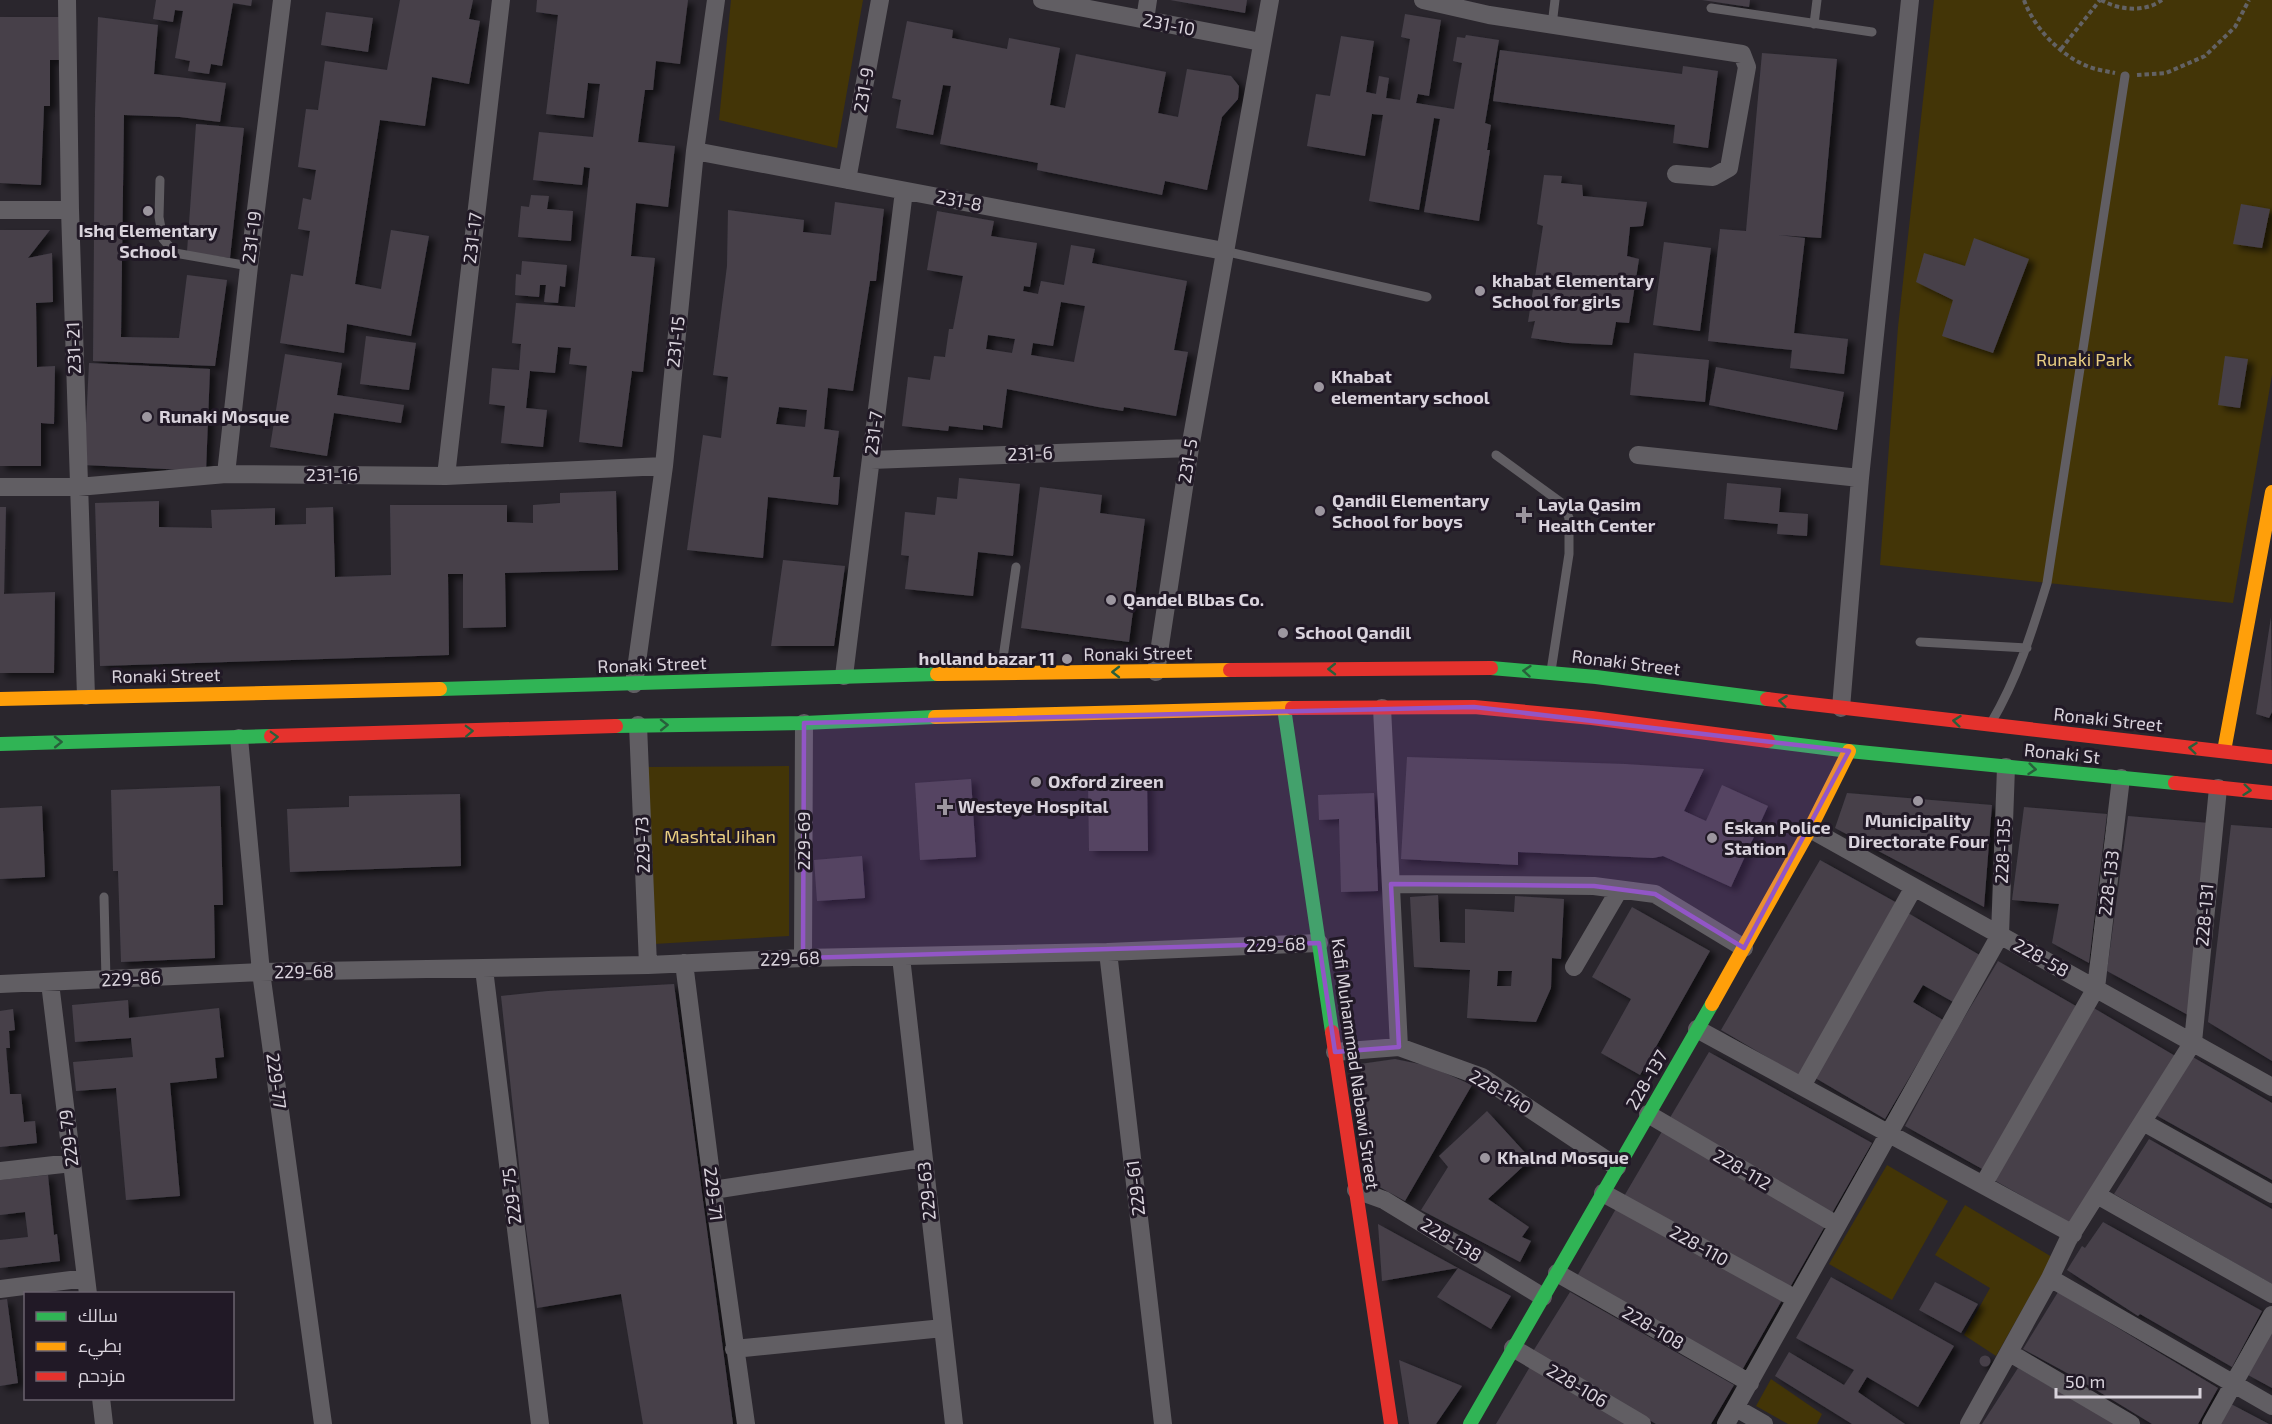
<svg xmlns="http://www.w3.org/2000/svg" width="2272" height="1424" font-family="'Exo 2',Cairo,sans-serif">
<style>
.green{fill:#433507}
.building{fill:#46404a;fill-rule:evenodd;filter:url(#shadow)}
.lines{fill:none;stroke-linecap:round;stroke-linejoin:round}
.path{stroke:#636264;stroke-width:4;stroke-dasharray:4.5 3;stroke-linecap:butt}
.lane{stroke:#615e63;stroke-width:9}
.street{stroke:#615e63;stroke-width:18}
.fast{stroke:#30b455;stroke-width:14}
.slow{stroke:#ff9f0a;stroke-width:14}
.jam{stroke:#e5322d;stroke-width:14}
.oneway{stroke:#285f3b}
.marked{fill:#9256c6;fill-opacity:0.2;stroke:#9256c6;stroke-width:4.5;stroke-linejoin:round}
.poi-dot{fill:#9c969f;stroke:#211926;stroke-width:2}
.labels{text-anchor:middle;stroke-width:6;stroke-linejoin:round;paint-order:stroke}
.street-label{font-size:18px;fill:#d9d3dc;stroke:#211926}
.poi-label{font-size:18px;font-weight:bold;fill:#d9d3dc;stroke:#211926;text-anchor:start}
.park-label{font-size:18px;fill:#eacf82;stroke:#211926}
</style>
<defs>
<filter id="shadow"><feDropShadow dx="6" dy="4" stdDeviation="3" flood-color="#0009"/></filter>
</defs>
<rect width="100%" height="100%" fill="#2a262d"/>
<path class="green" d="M731 0H863L837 148 719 120Z
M1934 0H2272V375L2233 603 1880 565 1898 327Z
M789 766V936L654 944 648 767Z
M1887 1165 1948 1201 1892 1300 1829 1264Z
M1965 1205 2052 1257 1996 1356 1964 1335 1990 1288 1935 1255Z
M1771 1379 1822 1414 1817 1424H1788L1756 1406Z"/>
<path class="building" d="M156 0H252L251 6 233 3 222 66 211 64 209 74 188 71 190 61 175 58 183 11 175 10 173 22 153 19Z
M400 0H473L469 19 480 21 469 84 432 77 425 126 380 120 355 284 381 289 391 230 429 236 411 336 347 324 344 353 280 343 291 274 303 276 310 231 298 229 303 198 311 200 316 170 298 167 306 109 318 110 325 61 387 70Z
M537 0H688L680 64 656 61 653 90H645L638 142 675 146 668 207 636 203 631 256 655 258 643 372 632 371 622 447 579 442 587 366 569 364 571 348 558 347 555 373 530 371 526 408 547 410 543 447 501 443 505 406 489 404 492 368 519 370 521 344 512 343 516 303 575 307 590 168 584 167 582 185 533 180 539 132 593 137 600 84 588 83 584 118 546 114 558 15 536 12Z
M1170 0H1247L1245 13Z
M1702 0H1750L1749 7Z
M326 12 373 18 368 52 321 45Z
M1405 14 1441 20 1429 96 1418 94 1416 103 1454 109 1462 63 1453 61 1457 37 1465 38 1466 35 1499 40 1485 123 1491 125 1487 150H1490L1479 221 1424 212 1440 119 1434 118 1419 210 1369 201 1383 115 1372 114 1365 156 1307 146 1316 94 1330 96 1341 36 1374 41 1366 92 1376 94 1379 76 1389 78 1386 98 1400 100 1410 39 1401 37Z
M0 17H62L61 60H50V106H44L41 185 0 183Z
M98 17 158 25 154 74 226 83 220 122 180 117 124 115 121 337 179 338 187 275 227 280 215 366 93 361 95 112Z
M907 21 953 30 952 38 1007 49 1009 38 1060 48 1050 105 1065 108 1076 54 1166 72 1158 113 1178 117 1187 69 1231 76 1239 86 1238 99 1222 117 1207 190 1165 181 1162 195 1037 170 1038 163 940 144 951 86 943 85 933 135 896 128 901 100 892 98Z
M1500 50 1682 74 1683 66 1718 71 1708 148 1673 143 1675 125 1493 101Z
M1762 53 1837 59 1821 238 1778 235 1805 238 1794 333 1848 339 1844 374 1790 368 1792 350 1708 341 1720 229 1746 231Z
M196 124 244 128 230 258 187 252Z
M1544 175 1562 176 1561 183 1582 185 1583 196 1647 202 1643 226 1630 227 1627 256 1639 259 1629 323 1616 322 1612 345 1568 343 1531 338 1535 321 1528 322 1543 226 1537 224Z
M531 195 549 196 547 209 573 211 571 241 518 237 521 206 529 207Z
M835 202 884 209 876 281H870L853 391 828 388 824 429 839 431 833 477H840L838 505 768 497 763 558 687 550 703 435 721 438 728 377 713 375 727 266 728 210 804 220 803 232 831 235ZM779 407 807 410 805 427 776 424Z
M2241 204 2270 209 2262 248 2233 244Z
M937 211 994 221 991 236 1037 243 1030 287 1024 286 1023 291 1038 294 1041 281 1064 285 1071 245 1095 249 1092 263 1187 281 1174 350 1188 352 1176 416 1124 407 1123 411 1098 407 1007 389 1002 428 983 425V430L949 426 948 431 902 426 908 377 930 380 934 356 945 357 949 329H953L963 276 927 270ZM1061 302 1085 306 1074 362 1031 355 1033 343 1053 346ZM988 335 1015 339 1012 353 986 349Z
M0 230H50L28 258 52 253 53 302 36 303 37 367 55 366 54 424 41 423V466H0Z
M1974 238 2029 259 1993 353 1942 336 1953 300 1916 282 1924 253 1965 266Z
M1664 242 1711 248 1700 331 1653 325Z
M522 261 567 265 565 287 560 286 558 303 544 302 546 285H540L539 297 515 295 516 274 521 275Z
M366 336 416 343 409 390 360 384Z
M1634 353 1709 360 1705 402 1630 395Z
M285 354 342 363 337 395 404 405 401 423 334 413 327 456 270 447Z
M2225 356 2248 359 2240 408 2218 405Z
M89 363 210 369 206 471 84 465Z
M1716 367 1844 392 1837 430 1709 405Z
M959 478 1020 484 1013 556 978 552 973 596 905 589 909 556 901 555 905 512 935 515 937 497 957 499Z
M1727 483 1781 488 1779 512 1808 514 1807 536 1777 534 1778 524 1724 519Z
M1040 487 1102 495 1100 513 1145 519 1129 642 1021 628Z
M616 491 618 570 505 573 506 627 463 628V574H448L449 655 100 666 95 503 159 501V527L212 528 211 510 275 508V525L306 524V508L333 507 335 577 391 575 390 505H507V522L533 523V505L560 503V493Z
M0 507H6L4 594 55 592 54 673H0Z
M783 560 845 566 834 646H771Z
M2271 617 2272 712 2269 718 2256 714Z
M1407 757 1625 764 1704 769 1684 811 1706 821 1722 785 1768 806 1731 887 1663 856 1653 858 1518 852V865L1401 859Z
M971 779 976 857 920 860 915 783Z
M1147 779 1148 851H1089L1088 780Z
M220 786 223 905H214L215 958 121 962 118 871H113L111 790Z
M1374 793 1378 891 1341 892 1339 819 1319 820 1318 795Z
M1847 793 1992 805 1984 907 1835 828Z
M460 794 461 866 290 872 287 809 349 807V796Z
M42 806 45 877 0 879V808Z
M2024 807 2107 814 2089 963 2052 943 2059 904 2012 900Z
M2128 816 2209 823 2188 1015 2107 971Z
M2231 825 2272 828V1061L2208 1022Z
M862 856 865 898 817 901 814 860Z
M1820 860 1899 904 1801 1077 1721 1030Z
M1438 895 1440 942 1465 943V909L1514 912 1515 896 1564 899 1561 959 1552 958 1551 988 1536 1022 1467 1018 1470 970 1414 967 1410 897ZM1498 971H1512L1511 986H1497Z
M1632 907 1710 951 1640 1075 1601 1053 1631 999 1592 977Z
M1908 913 1983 957 1955 1003 1923 985 1913 1002 1943 1020 1885 1119 1812 1076Z
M1998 961 2076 1006 1984 1170 1905 1126 1958 1028Z
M674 984 714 1282 733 1424H643L621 1294 537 1308 525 1221 501 996 548 991Z
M128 1000 129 1018 219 1008 224 1057 215 1058 217 1078 170 1083 180 1196 126 1200 116 1088 76 1091 73 1062 133 1057 131 1038 75 1042 72 1005Z
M2092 1007 2177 1057 2073 1225 1994 1180Z
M13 1009 15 1030 9 1031 10 1048H6L10 1094H21L24 1122 35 1121 37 1143 0 1147V1011Z
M1709 1052 1872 1143 1831 1215 1668 1121Z
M2191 1056 2272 1103V1180L2154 1114Z
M1395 1059 1429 1066 1472 1085 1405 1201 1374 1184 1371 1172 1360 1064Z
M1487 1111 1531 1159 1488 1199 1529 1227 1522 1237 1531 1241 1520 1262 1421 1210 1448 1167 1439 1156Z
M1664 1128 1825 1226 1788 1291 1623 1198Z
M2149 1139 2272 1209V1284L2114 1194Z
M48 1175 54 1235 57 1234 60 1261 0 1268V1240L28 1237 25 1212 0 1215V1180Z
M1617 1207 1782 1300 1741 1372 1576 1278Z
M2103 1222 2262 1311 2232 1367 2140 1314 2138 1316 2067 1270 2082 1246 2085 1248Z
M1378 1224 1458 1268 1382 1281Z
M1458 1268 1511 1296 1491 1329 1437 1297Z
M1831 1277 1954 1346 1918 1407 1867 1377 1858 1392 1905 1424H1852L1775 1376 1789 1352 1844 1385 1854 1370 1796 1338Z
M1935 1282 1978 1304 1961 1333 1919 1310Z
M1570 1292 1734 1385 1711 1424H1656L1532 1353Z
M2058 1292 2218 1388 2198 1424H2152L2078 1379 2023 1349Z
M7 1299 18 1383 0 1386V1300Z
M2272 1332V1388L2248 1375Z
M1979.5 1361a5.5 5.5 0 1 1 11 0a5.5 5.5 0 1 1-11 0Z
M1399 1360 1462 1386 1436 1424H1409Z
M1531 1365 1626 1424H1496Z
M2018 1368 2116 1424H1982Z
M2231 1404 2269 1424H2220Z"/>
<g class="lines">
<path class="path" d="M2024 0C2034 28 2060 55 2087 66 2096 70 2106 71 2115 73
M2101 0C2119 10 2144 13 2162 0
M2061 49 2100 0
M2137 75 2166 73 2205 56 2235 27 2249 0"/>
<path class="lane" d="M1711 8 1872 32
M1814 24 1817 0
M1552 25 1555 0
M160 180 159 217 163 239 175 253 249 266
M1224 251 1427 297
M1496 455 1563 504 1569 518V554L1551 671
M1920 642 2027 648
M1001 672 1016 567
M1991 723C2017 679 2032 632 2047 583L2125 76
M104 897 106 980"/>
<path class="street" d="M67 0 70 210 86 696
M1042 0 1261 42
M1423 0 1489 15 1742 54 1747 67 1729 168 1713 177 1676 174
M1145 20 1148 0
M695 151 1224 251
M847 180 880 0
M0 210H70
M1638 455 1860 478
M871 460 1190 448
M226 474 249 266 282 0
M446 476 501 0
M0 487H78L226 474 446 476 664 466
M1156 672 1190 448 1270 0
M844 676 904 191
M634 684 664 466 695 151 716 0
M1382 708 1399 1047
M1841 708 1860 478 1910 0
M638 725 648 965
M239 738 261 972 323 1424
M1810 829 2272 1087
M1391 884 1594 886 1655 894 1744 948
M1108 952 1163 1424
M901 957 954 1424
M803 958 804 723
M684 963 713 1190 746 1424
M1574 967 1619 890
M484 969 540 1424
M50 983 88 1294
M0 984 261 972 648 965 803 958 1108 952 1319 943
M1697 1029 2073 1234
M1335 1052 1399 1047 1482 1077 1617 1167
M1802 1086 1914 887
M1648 1114 1837 1225
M2143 1122 2272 1194
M0 1171 72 1163
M1983 1185 2096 988 2121 778
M713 1190 923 1158
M1356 1190 1384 1200 1543 1297
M1603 1193 1796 1299
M2097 1195 2272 1294
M1557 1273 1750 1383
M2050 1278 2272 1406
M0 1289 86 1278
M1513 1348 1642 1424
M734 1349 943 1328
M2010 1353 2131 1424
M101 1398 104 1424
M1736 1408 1764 1424
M1726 1424 2000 935 2006 767
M1969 1424 2050 1278 2068 1240 2193 1042 2218 788
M2211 1424 2272 1315"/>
<path class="fast" d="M1491 668 1596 677 1767 699
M440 689 937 674
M1284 708 1332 1032
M616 726 804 723 935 717
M1768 741 1849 751 2175 783
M0 744 271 736
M1470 1424 1712 1004"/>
<path class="slow" d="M937 674 1230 670
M0 699 440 689
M935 717 1292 708
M2224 751 2272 492
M1712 1004 1810 829 1849 751"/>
<path class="jam" d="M1230 670 1491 668
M1767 699 2272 757
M1292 708 1474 707 1592 718 1768 741
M271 736 616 726
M2175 783 2272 793
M1332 1032 1391 1424"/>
</g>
<defs><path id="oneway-chevron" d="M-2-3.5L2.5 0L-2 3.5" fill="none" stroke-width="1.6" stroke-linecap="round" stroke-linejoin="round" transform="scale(1.5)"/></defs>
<g class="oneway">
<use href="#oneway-chevron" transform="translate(1332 669) rotate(179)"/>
<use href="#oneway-chevron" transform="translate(1527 671) rotate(-175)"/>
<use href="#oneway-chevron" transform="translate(1116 672) rotate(180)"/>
<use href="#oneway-chevron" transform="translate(1783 701) rotate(-173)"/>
<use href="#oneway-chevron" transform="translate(1957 721) rotate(-174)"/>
<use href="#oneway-chevron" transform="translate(664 725) rotate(-1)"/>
<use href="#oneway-chevron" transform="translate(469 731) rotate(-2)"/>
<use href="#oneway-chevron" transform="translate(274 737) rotate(-2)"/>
<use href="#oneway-chevron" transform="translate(58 742) rotate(-1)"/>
<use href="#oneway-chevron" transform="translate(2193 748) rotate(-174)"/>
<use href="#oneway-chevron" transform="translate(2032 769) rotate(6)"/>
<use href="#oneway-chevron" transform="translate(2247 790) rotate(6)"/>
</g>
<path class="marked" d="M1474 707 1849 751 1744 948 1655 894 1594 886 1391 884 1399 1047 1335 1052 1319 943 803 958 804 723Z"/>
<g class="poi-dot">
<circle cx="148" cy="211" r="6"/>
<circle cx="1480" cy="291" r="6"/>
<circle cx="1319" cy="387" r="6"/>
<circle cx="147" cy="417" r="6"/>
<circle cx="1320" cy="511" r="6"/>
<path d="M1521 506h6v6h6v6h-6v6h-6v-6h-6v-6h6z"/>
<circle cx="1111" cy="600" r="6"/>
<circle cx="1283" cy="633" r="6"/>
<circle cx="1067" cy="659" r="6"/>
<circle cx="1036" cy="782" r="6"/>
<circle cx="1918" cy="801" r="6"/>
<path d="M942 798h6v6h6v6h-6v6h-6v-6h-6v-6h6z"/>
<circle cx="1712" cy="838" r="6"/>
<circle cx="1485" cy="1158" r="6"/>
</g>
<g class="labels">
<g class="street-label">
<text transform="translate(1169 25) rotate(11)" y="6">231-10</text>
<text transform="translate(864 90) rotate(-80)" y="6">231-9</text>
<text transform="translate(959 201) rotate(11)" y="6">231-8</text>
<text transform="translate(252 237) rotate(-83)" y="6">231-19</text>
<text transform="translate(473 238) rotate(-83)" y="6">231-17</text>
<text transform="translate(676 342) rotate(-84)" y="6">231-15</text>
<text transform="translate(74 348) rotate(-92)" y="6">231-21</text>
<text transform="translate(874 433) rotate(-83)" y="6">231-7</text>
<text transform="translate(1030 454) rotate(-2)" y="6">231-6</text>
<text transform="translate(1188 461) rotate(-81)" y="6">231-5</text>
<text x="332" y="481">231-16</text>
<text transform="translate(1138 654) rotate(-1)" y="6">Ronaki Street</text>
<text transform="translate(1626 663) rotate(7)" y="6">Ronaki Street</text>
<text transform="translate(652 665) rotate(-2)" y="6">Ronaki Street</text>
<text transform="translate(166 676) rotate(-1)" y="6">Ronaki Street</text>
<text transform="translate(2108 720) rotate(6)" y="6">Ronaki Street</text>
<text transform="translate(2062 754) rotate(6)" y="6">Ronaki St</text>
<text transform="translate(804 841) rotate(-90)" y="6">229-69</text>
<text transform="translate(643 845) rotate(-92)" y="6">229-73</text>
<text transform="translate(2003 851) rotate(-88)" y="6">228-135</text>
<text transform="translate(2109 883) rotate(-83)" y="6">228-133</text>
<text transform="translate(2205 915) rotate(-85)" y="6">228-131</text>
<text transform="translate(1276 945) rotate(-2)" y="6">229-68</text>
<text transform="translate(2041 958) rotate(29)" y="6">228-58</text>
<text transform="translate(790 959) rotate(-2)" y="6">229-68</text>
<text transform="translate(304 972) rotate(-1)" y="6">229-68</text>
<text transform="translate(131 979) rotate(-3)" y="6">229-86</text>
<text transform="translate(1355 1064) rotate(82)" y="6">Kafi Muhammad Nabawi Street</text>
<text transform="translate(1647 1080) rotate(-60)" y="6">228-137</text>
<text transform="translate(276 1081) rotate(82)" y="6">229-77</text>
<text transform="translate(1500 1092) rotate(31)" y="6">228-140</text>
<text transform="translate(69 1138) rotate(-97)" y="6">229-79</text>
<text transform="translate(1742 1170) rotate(30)" y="6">228-112</text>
<text transform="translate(1136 1188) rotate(-97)" y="6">229-61</text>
<text transform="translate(927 1191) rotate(-96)" y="6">229-63</text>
<text transform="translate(713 1194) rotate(83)" y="6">229-71</text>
<text transform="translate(512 1196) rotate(-97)" y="6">229-75</text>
<text transform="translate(1451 1240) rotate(31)" y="6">228-138</text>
<text transform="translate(1699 1246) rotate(29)" y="6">228-110</text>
<text transform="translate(1653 1328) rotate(30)" y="6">228-108</text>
<text transform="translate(1577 1386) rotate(31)" y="6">228-106</text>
</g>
<g class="poi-label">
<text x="148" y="237" text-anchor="middle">Ishq Elementary<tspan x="148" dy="21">School</tspan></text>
<text x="1492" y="287">khabat Elementary<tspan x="1492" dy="21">School for girls</tspan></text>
<text x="1331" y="383">Khabat<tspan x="1331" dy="21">elementary school</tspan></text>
<text x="159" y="423">Runaki Mosque</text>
<text x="1332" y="507">Qandil Elementary<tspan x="1332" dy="21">School for boys</tspan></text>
<text x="1538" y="511">Layla Qasim<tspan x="1538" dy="21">Health Center</tspan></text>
<text x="1123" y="606">Qandel Blbas Co.</text>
<text x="1295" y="639">School Qandil</text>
<text x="1055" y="665" text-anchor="end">holland bazar 11</text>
<text x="1048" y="788">Oxford zireen</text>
<text x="958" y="813">Westeye Hospital</text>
<text x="1918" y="827" text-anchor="middle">Municipality<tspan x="1918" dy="21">Directorate Four</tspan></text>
<text x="1724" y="834">Eskan Police<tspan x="1724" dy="21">Station</tspan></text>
<text x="1497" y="1164">Khalnd Mosque</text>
</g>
<g class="park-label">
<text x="2084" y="366">Runaki Park</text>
<text x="720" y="843">Mashtal Jihan</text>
</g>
</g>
<rect x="24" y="1292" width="210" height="108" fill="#211926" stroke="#6b636f" stroke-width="1.5"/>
<rect x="36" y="1312" width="30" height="9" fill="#30b455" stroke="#6b636f" stroke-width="1.5"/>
<text x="78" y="1322" font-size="18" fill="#d9d3dc">سالك</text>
<rect x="36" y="1342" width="30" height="9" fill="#ff9f0a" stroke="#6b636f" stroke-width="1.5"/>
<text x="78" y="1352" font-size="18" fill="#d9d3dc">بطيء</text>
<rect x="36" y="1372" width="30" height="9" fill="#e5322d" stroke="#6b636f" stroke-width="1.5"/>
<text x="78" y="1382" font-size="18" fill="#d9d3dc">مزدحم</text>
<path d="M2056 1388v9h144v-9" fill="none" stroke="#d9d3dc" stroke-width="3"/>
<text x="2065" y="1388" font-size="18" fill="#d9d3dc" stroke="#211926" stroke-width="4.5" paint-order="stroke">50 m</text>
</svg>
